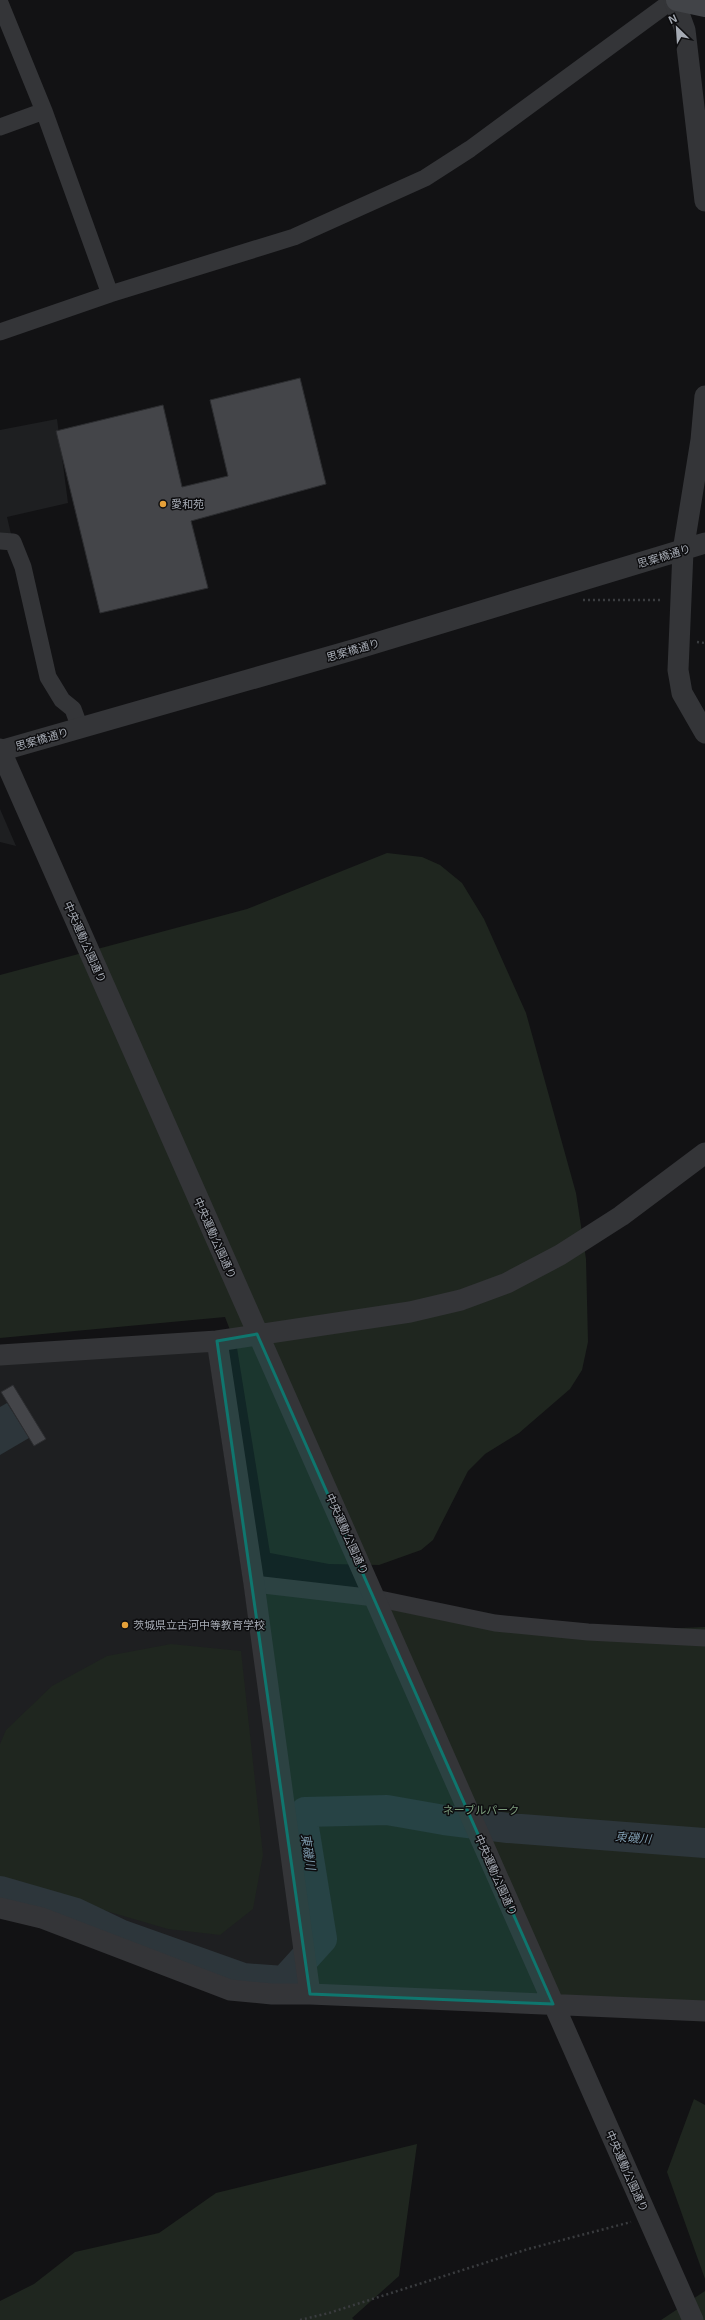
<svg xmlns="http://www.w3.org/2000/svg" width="705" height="2320" font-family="Arial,'Noto Sans JP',sans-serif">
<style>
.built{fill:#1e1f21}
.green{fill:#1f261f}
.water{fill:#2d363b}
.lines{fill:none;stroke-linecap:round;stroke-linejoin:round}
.river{stroke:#2d363b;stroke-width:30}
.building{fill:#444549;stroke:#2c2d30}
.path{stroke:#3a3c3f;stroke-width:2.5;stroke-dasharray:2 3;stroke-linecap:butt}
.minor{stroke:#343538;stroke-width:17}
.tertiary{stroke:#343538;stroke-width:21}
.secondary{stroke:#424448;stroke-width:22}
.marked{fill:#0f766e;fill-opacity:0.2;stroke:#0f766e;stroke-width:3;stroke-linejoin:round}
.poi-dot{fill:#e5a039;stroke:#0d0d0f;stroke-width:1.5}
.labels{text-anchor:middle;stroke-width:3;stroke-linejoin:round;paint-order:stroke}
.poi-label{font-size:11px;fill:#a5aab3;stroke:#0d0d0f;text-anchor:start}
.street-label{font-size:11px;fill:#a5aab3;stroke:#0d0d0f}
.park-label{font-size:11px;fill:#7d9d7d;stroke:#0d0d0f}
.water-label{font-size:12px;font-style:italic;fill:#7d9aad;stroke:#0d0d0f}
</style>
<rect width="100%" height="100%" fill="#121214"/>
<path class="built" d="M57 419 68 503 7 517 11 534 0 533V430Z
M0 809 16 846 0 842Z
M208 1349 301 1962 288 1976 235 1972 129 1933 73 1907 0 1887V1364Z"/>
<path class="green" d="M387 853 422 857 440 865 462 883 484 919 526 1013 576 1193 586 1259 588 1342 582 1370 570 1389 519 1433 485 1454 468 1471 433 1540 421 1550 379 1565 329 1564 270 1553 237 1348 225 1317 0 1338V975L247 909Z
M254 1584 588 1632 705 1627V2011L310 1994Z
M171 1644 241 1651 263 1855 253 1909 220 1935 168 1929 0 1880V1744L6 1730 52 1686 107 1656Z
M694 2099 705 2105V2279L667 2172Z
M417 2144 399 2276 352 2318 354 2320H0V2301L34 2284 75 2252 159 2233 216 2193Z
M705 2291V2320H661Z"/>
<path class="water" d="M7 1403 29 1438 0 1455V1407Z"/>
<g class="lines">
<path class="river" d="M0 1891 76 1913 122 1935 243 1978 284 1981 322 1939 302 1815 305 1812 387 1810 444 1820 508 1828 705 1843"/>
</g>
<path class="building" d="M300 378 326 484 191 521 208 588 100 613 56 431 163 405 182 487 228 476 210 400Z
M13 1385 46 1439 34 1446 1 1392Z"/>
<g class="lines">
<path class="path" d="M583 600H662
M697 642 705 643
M300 2320 329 2313 528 2249 631 2222"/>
<path class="minor" d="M0 3 44 111 110 294
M0 127 44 111
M0 332 110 294 294 237 425 178 470 149 673 0
M0 541 13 542 23 567 48 677 62 700 73 709 80 728
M254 1584 375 1598 495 1623 588 1632 705 1638"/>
<path class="tertiary" d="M674 0 685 30 705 201
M705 396 701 440 683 551 678 670 682 693 705 733
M0 749 693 2320
M0 751 356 649 705 543
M217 1341 254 1584 310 1994
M0 1355 217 1341 410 1312 461 1300 507 1283 560 1255 621 1216 705 1153
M0 1908 42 1918 230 1990 272 1994H310L705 2011"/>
<path class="secondary" d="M677 0 705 6"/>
</g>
<path class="marked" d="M257 1334 553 2004 310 1994 217 1341Z"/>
<g class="poi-dot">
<circle cx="163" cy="504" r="4"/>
<circle cx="125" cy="1625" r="4"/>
</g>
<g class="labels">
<g class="poi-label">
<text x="171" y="508">愛和苑</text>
<text x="133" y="1629">茨城県立古河中等教育学校</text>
</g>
<g class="street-label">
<text transform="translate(664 556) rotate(-17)" y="4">思案橋通り</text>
<text transform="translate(353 650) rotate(-16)" y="4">思案橋通り</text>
<text transform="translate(42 739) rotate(-16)" y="4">思案橋通り</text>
<text transform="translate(85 942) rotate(66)" y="4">中央運動公園通り</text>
<text transform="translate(215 1238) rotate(66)" y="4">中央運動公園通り</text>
<text transform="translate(347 1534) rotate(66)" y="4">中央運動公園通り</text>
<text transform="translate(496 1875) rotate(66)" y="4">中央運動公園通り</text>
<text transform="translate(627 2171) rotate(66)" y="4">中央運動公園通り</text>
</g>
<g class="park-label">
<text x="481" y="1814">ネーブルパーク</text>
</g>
<g class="water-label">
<text transform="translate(633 1838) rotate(5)" y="4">東磯川</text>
<text transform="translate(308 1852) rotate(81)" y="4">東磯川</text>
</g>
</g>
<g transform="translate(677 28) rotate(335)" stroke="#0d0d0f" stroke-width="3" paint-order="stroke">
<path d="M0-3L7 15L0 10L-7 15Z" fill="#a5aab3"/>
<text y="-6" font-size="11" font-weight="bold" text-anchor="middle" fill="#a5aab3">N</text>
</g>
</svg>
